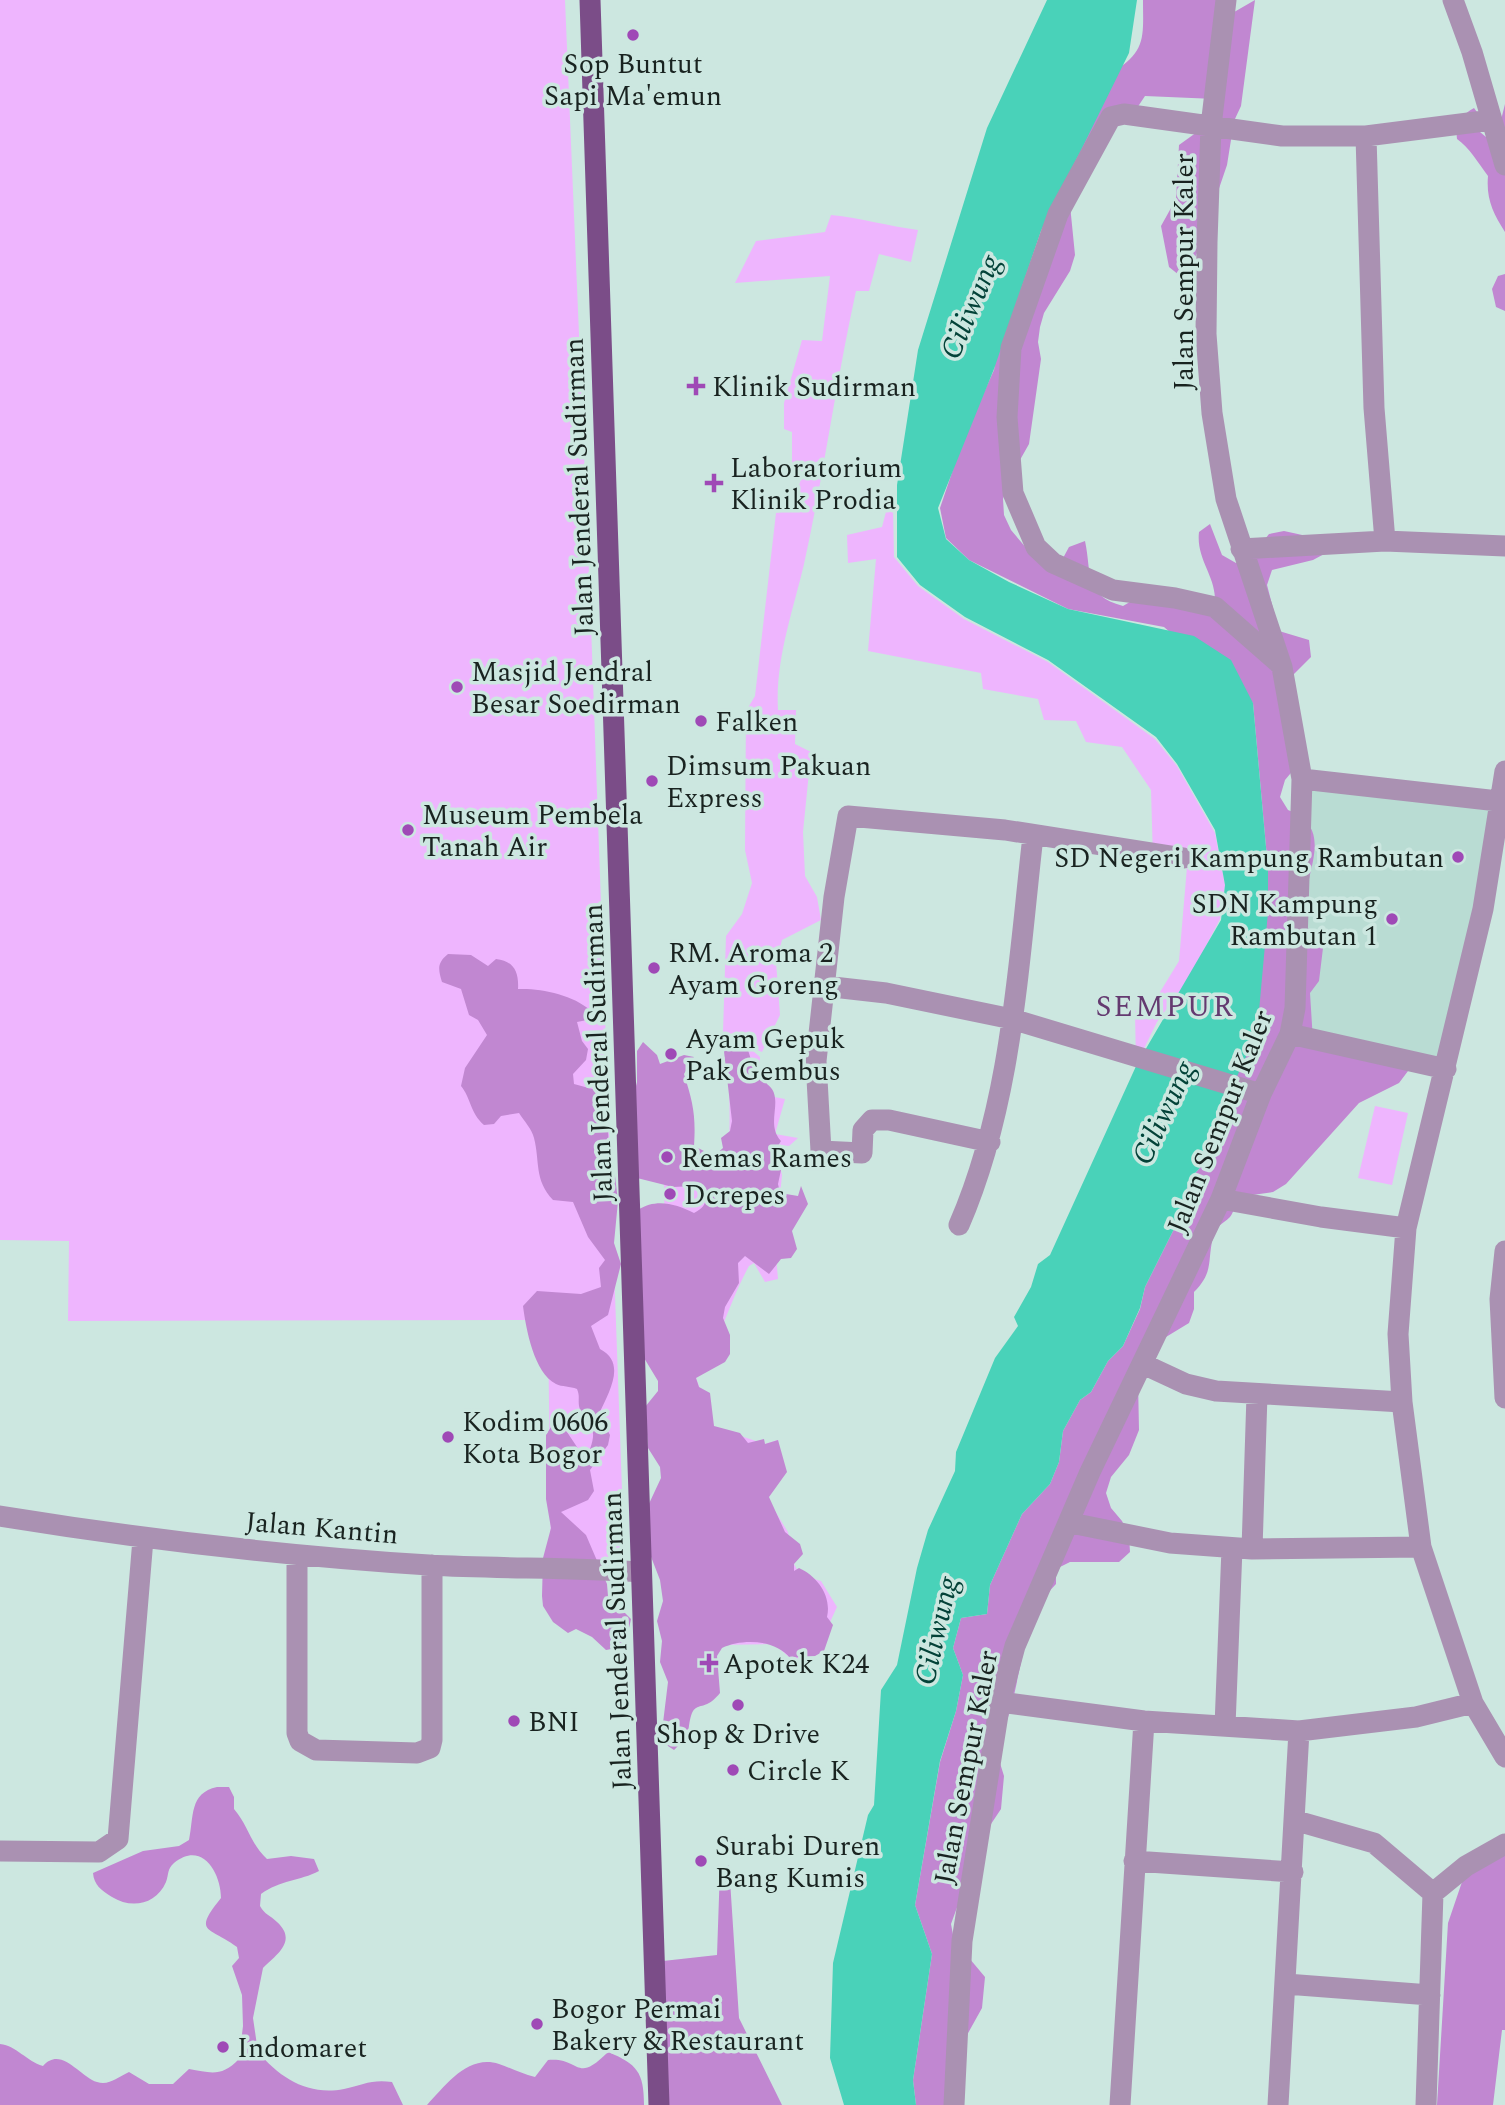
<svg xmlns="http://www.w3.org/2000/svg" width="1505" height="2105" font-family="Spectral,serif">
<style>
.built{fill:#b9dcd3}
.green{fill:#eeb5fe}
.forest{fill:#c187d1}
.water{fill:#49d2b9}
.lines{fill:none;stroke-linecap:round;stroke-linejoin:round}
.street{stroke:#aa91b2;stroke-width:21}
.primary{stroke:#7b4d88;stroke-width:21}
.poi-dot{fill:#9f49b6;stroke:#cce7e0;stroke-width:2.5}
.labels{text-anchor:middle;stroke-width:7;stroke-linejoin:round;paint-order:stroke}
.poi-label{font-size:28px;fill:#192320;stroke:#cce7e0;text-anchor:start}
.street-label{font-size:28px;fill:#192320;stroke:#cce7e0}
.water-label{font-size:30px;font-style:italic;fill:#034238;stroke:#cce7e0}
.neighbourhood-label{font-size:30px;letter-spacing:2px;fill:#643a70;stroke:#cce7e0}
</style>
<rect width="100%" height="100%" fill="#cce7e0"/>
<path class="built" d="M1302 779 1498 801 1446 1069 1290 1034Z"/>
<path class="green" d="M0 0H565L590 597 625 1574 551 1569 548 1320 68 1321 69 1241 0 1240Z
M831 215C861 218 888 226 918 230L911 262 879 254 869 291H856C836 382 824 473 804 564 793 611 775 660 778 710H796L795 744 811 752 803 832 805 876 817 897 821 920 782 940 776 962 780 1015 762 1052 746 1045 760 1057 758 1094 785 1099 775 1134 798 1138 789 1146 774 1144 782 1175 775 1245 778 1279 765 1282 754 1263 749 1266C729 1302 719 1345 696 1378L714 1427 765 1444 778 1440 783 1474 763 1492 788 1532 794 1564 800 1575 821 1581 837 1607C830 1621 815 1665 792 1658 786 1656 780 1648 775 1644L720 1645 669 1654 664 1170H724C736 1127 723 1082 735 1039L723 1033 726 936 742 914 752 883 745 850 746 711 755 696 776 513 792 510 803 472 792 463V432L784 429V403L802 340 822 341 830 276 735 283 756 241 825 232Z
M893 507 894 557 918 586 964 619 1048 662 1155 739 1177 766 1215 833 1225 885 1220 919 1190 977 1157 1022 1136 1065 1135 1011 1157 997 1179 961 1187 867 1153 859 1151 790 1122 747 1086 742 1076 721 1044 720 1038 699 983 689 981 673 868 651 876 559 848 563 847 535 882 527 887 508Z
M1375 1106 1408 1113 1392 1185 1358 1178Z"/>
<path class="forest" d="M1143 0H1221L1229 15 1255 0 1241 106 1234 121 1227 165 1197 253 1190 267 1179 275 1169 267 1161 226 1176 199 1179 145 1204 127 1215 99 1145 96 1137 108 1115 127 1070 205 1075 255 1070 271 1044 313 1040 327 1038 342 1041 359 1029 444 1007 483 1003 499 1004 515 1011 530 1033 556 1062 560 1069 547 1085 541C1092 574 1083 595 1123 606L1135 599 1215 598C1214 574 1196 558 1199 532L1210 524 1222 555 1236 563 1251 557 1269 534 1284 531 1316 538 1326 553 1313 560 1272 570 1267 585 1279 631 1309 640 1311 657 1291 677 1295 768 1285 780 1280 797 1288 810C1323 824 1316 849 1309 879 1305 893 1304 908 1302 923L1313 933 1323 948 1319 981 1310 993 1313 1041 1403 1056 1408 1071 1399 1083 1359 1103 1286 1184 1273 1192 1238 1197C1236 1203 1234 1212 1230 1217 1223 1224 1215 1226 1213 1237 1207 1262 1214 1272 1194 1292V1309L1189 1323 1161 1340 1138 1381 1139 1430 1129 1455 1111 1477 1106 1493 1111 1508 1122 1521 1129 1536 1130 1552 1119 1562H1070L1056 1569V1584C1015 1625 1024 1699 995 1747L1004 1776 1001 1809 983 1836 951 1924 954 1940 985 1977 982 2008 967 2035 953 2105H916L913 2080 932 1954 915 1905 940 1762 956 1711 963 1675 953 1648 961 1618 987 1614 990 1585 1022 1514 1050 1484 1059 1462 1063 1431 1080 1400 1091 1392 1108 1361 1123 1346 1140 1309 1145 1287 1175 1227 1190 1179 1205 1162 1220 1136 1221 1111 1233 1086 1268 912V869L1253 703 1164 627 1068 609 969 560 946 538 940 508 964 437 994 370 999 342 1113 72C1147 51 1143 36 1143 0Z
M1505 104V232C1493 213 1486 199 1488 176 1479 164 1469 147 1457 139 1455 125 1462 114 1474 108L1479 115 1480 132 1486 137 1501 120Z
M1505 274V311L1496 307 1492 289 1498 276Z
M448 954 471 955 488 966 496 959C514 961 519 972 518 989 541 988 573 995 590 1010L587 1020 577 1022 582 1041 588 1049 586 1060 573 1074 574 1084 596 1090 602 1100 608 1121 609 1166 615 1176 618 1201 614 1243 621 1264 608 1315 591 1326 600 1349C627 1363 609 1392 599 1414L610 1435 608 1445 590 1470 594 1491 588 1500 561 1512 586 1535 607 1584 608 1596 631 1619C628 1635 623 1648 606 1650L592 1637 576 1629 568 1633 553 1622 543 1606 542 1596 543 1558 551 1528 546 1499V1435L551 1427 561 1423 579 1450 590 1449C600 1422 583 1424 579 1406 578 1399 580 1396 577 1389 570 1386 562 1387 556 1384 534 1373 526 1329 523 1306L537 1291 581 1294 601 1287 599 1268 605 1260 588 1237 573 1202 553 1200C534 1180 540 1161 534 1138 532 1129 524 1121 519 1113L501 1116 494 1124 484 1125C470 1113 471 1098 461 1086L465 1068 487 1035 478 1020 469 1015 461 989 442 982C438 969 437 963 448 954Z
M722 1034 744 1037 752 1063 767 1075V1084C786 1098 764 1123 781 1141L776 1149 781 1170 778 1184 780 1193 798 1196 801 1186 808 1204 792 1231 797 1249 791 1258 781 1259 769 1274 745 1256 738 1263 739 1283 725 1307 723 1318 730 1335V1354L725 1362 696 1378 699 1387 710 1393 714 1426 740 1433 748 1443 764 1439 765 1444 778 1440 787 1472 769 1497 785 1532 800 1544 803 1554 794 1564V1571L799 1568C817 1576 832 1596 827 1617L833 1625 824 1651 815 1656 790 1658C776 1640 743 1638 722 1648L717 1656 720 1693C700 1718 692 1691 688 1736L674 1750 665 1744 663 1723 668 1682 660 1662 662 1641 657 1621 663 1601 660 1580 648 1549 647 1508 661 1478 660 1467 648 1448 645 1407 658 1391V1381L638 1348V1210C656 1198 676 1204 694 1213 706 1207 707 1201 705 1189L695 1186 673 1187 637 1178 632 1102 637 1082V1051L643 1042 657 1055 660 1064 684 1055 694 1057 684 1074C693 1103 696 1115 694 1146L714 1156 723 1148 721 1138 730 1131 732 1121Z
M217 1787H229L234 1797V1809C248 1825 251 1845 267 1859L291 1856 314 1859 319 1871C300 1881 280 1880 261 1894L260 1906C265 1915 270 1915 277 1922 298 1941 276 1955 263 1968L253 2018 258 2052C280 2078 308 2096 344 2089 362 2085 372 2079 392 2082L403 2105H0V2044C17 2046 26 2061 43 2066 61 2045 80 2077 97 2082 109 2086 118 2077 129 2072L149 2084H173L189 2069C211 2073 222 2077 239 2059L243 2026 242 1995 232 1966 239 1958 237 1947C209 1926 192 1934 221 1898 221 1873 202 1840 174 1863 167 1869 169 1874 166 1882 156 1905 131 1909 112 1897 101 1890 94 1885 93 1873L143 1851 179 1846 189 1840C194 1817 189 1793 217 1787Z
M1505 1853V2030H1502L1493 2105H1437L1448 1923 1463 1879Z
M729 1865 739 2018 782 2105H659L654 1962 717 1955 720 1868Z
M608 2052C637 2064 644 2072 644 2105H427C446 2085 468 2054 499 2064 511 2068 522 2074 535 2077L548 2060C581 2057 575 2085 608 2052Z"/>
<path class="water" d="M1047 0H1137L1129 53 1041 231 994 369 938 508 946 539 969 560 1009 582 1068 609 1194 636 1231 660 1253 703 1268 869V912L1257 1033 1221 1111 1220 1136 1205 1162 1190 1179 1175 1227 1145 1287 1140 1308 1123 1346 1108 1361 1091 1392 1080 1400 1063 1431 1059 1462 1050 1484 1022 1514 990 1585 987 1614 961 1618 953 1648 963 1675 956 1711 940 1761 915 1905 932 1954 913 2080 916 2105H844L830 2058 833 1963 868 1815 874 1805 881 1690 897 1665 917 1568 928 1530 955 1471 956 1452 995 1358 1018 1326 1014 1317 1031 1287 1038 1264 1050 1255 1137 1064 1221 920 1225 885 1215 830 1177 764 1156 737 1048 660 965 617 920 585 897 557V485L918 350 987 128Z"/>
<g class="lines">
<path class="street" d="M1453 0 1472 52 1505 165
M1385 541 1505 546
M1241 549 1385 541 1374 408 1366 136
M1281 665 1215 607 1175 598 1113 590 1053 563 1036 547 1013 493 1007 417 1011 348 1058 214 1111 117 1124 114 1282 136H1366L1492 120
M1505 771 1483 909 1406 1228 1398 1334 1402 1402 1421 1547 1473 1703 1505 1757
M1302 779 1498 801
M824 986 886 993 1012 1019 1261 1094
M1290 1034 1446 1069
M990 1142 889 1120H872L863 1130 862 1153 821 1151 816 1061 834 897 848 816 1005 830 1184 858
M1221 1199 1321 1217 1406 1228
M959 1225C1012 1103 1018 966 1033 836
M1505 1251 1500 1299 1505 1398
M1143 1364 1186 1384 1216 1391 1402 1402
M0 1516C142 1539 285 1556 429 1565 499 1569 571 1567 641 1572
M1071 1523 1170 1543 1252 1549 1421 1547
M1252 1549 1257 1395
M297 1556V1733L300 1741 316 1750 417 1753 430 1748 432 1740V1565
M1000 1702 1144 1721 1299 1731 1416 1717 1473 1703
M1225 1726 1232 1548
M1297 1821 1374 1843 1433 1893 1426 2105
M0 1851 99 1852 118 1839 143 1539
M1134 1861 1293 1872
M1433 1893 1466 1866 1505 1844
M1286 1984 1430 1995
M954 2105 962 1941 1000 1702 1015 1646 1090 1472 1221 1199 1261 1094 1290 1034 1295 1008 1302 779 1282 667 1226 499 1212 413 1206 334 1207 242 1211 126 1226 0
M1120 2105 1144 1721
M1278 2105 1299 1731"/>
<path class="primary" d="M590 0 659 2105"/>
</g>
<g class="poi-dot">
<circle cx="633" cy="35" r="7"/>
<path d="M692.5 375.5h7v7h7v7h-7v7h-7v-7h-7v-7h7z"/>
<path d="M710.5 472.5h7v7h7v7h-7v7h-7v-7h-7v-7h7z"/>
<circle cx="457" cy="687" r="7"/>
<circle cx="701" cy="721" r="7"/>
<circle cx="652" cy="781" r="7"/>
<circle cx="408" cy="830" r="7"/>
<circle cx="1458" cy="857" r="7"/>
<circle cx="1392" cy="919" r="7"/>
<circle cx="654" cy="968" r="7"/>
<circle cx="671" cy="1054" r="7"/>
<circle cx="667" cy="1157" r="7"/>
<circle cx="670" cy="1194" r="7"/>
<circle cx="448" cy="1437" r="7"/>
<path d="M705.5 1652.5h7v7h7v7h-7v7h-7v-7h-7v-7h7z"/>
<circle cx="738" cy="1705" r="7"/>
<circle cx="514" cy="1721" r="7"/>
<circle cx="733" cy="1770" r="7"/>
<circle cx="701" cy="1861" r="7"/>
<circle cx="537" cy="2024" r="7"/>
<circle cx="223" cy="2047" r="7"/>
</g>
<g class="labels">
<g class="poi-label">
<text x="633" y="73" text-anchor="middle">Sop Buntut<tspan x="633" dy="32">Sapi Ma'emun</tspan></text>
<text x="712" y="396">Klinik Sudirman</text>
<text x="730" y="477">Laboratorium<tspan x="730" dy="32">Klinik Prodia</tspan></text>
<text x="471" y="681">Masjid Jendral<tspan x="471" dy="32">Besar Soedirman</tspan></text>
<text x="715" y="731">Falken</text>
<text x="666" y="775">Dimsum Pakuan<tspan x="666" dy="32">Express</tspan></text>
<text x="422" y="824">Museum Pembela<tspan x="422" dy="32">Tanah Air</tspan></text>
<text x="1444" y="867" text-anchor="end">SD Negeri Kampung Rambutan</text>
<text x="1378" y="913" text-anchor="end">SDN Kampung<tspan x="1378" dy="32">Rambutan 1</tspan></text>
<text x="668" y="962">RM. Aroma 2<tspan x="668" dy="32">Ayam Goreng</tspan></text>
<text x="685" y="1048">Ayam Gepuk<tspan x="685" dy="32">Pak Gembus</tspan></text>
<text x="681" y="1167">Remas Rames</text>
<text x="684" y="1204">Dcrepes</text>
<text x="462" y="1431">Kodim 0606<tspan x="462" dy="32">Kota Bogor</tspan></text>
<text x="723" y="1673">Apotek K24</text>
<text x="528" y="1731">BNI</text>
<text x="738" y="1743" text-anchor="middle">Shop &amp; Drive</text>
<text x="747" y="1780">Circle K</text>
<text x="715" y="1855">Surabi Duren<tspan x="715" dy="32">Bang Kumis</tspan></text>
<text x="551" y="2018">Bogor Permai<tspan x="551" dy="32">Bakery &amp; Restaurant</tspan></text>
<text x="237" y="2057">Indomaret</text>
</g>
<g class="street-label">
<text transform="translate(1183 272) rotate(-90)" y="10">Jalan Sempur Kaler</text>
<text transform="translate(578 487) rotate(-92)" y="10">Jalan Jenderal Sudirman</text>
<text transform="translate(597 1053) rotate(-92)" y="10">Jalan Jenderal Sudirman</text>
<text transform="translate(1219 1121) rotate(-68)" y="10">Jalan Sempur Kaler</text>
<text transform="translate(322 1527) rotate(5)" y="10">Jalan Kantin</text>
<text transform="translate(616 1641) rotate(-92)" y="10">Jalan Jenderal Sudirman</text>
<text transform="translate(965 1767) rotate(-79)" y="10">Jalan Sempur Kaler</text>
</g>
<g class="water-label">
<text transform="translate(970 307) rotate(-67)" y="10">Ciliwung</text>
<text transform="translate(1163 1113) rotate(-65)" y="10">Ciliwung</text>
<text transform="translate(936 1631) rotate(-77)" y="10">Ciliwung</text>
</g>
<g class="neighbourhood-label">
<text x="1165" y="1016">SEMPUR</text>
</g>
</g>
</svg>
